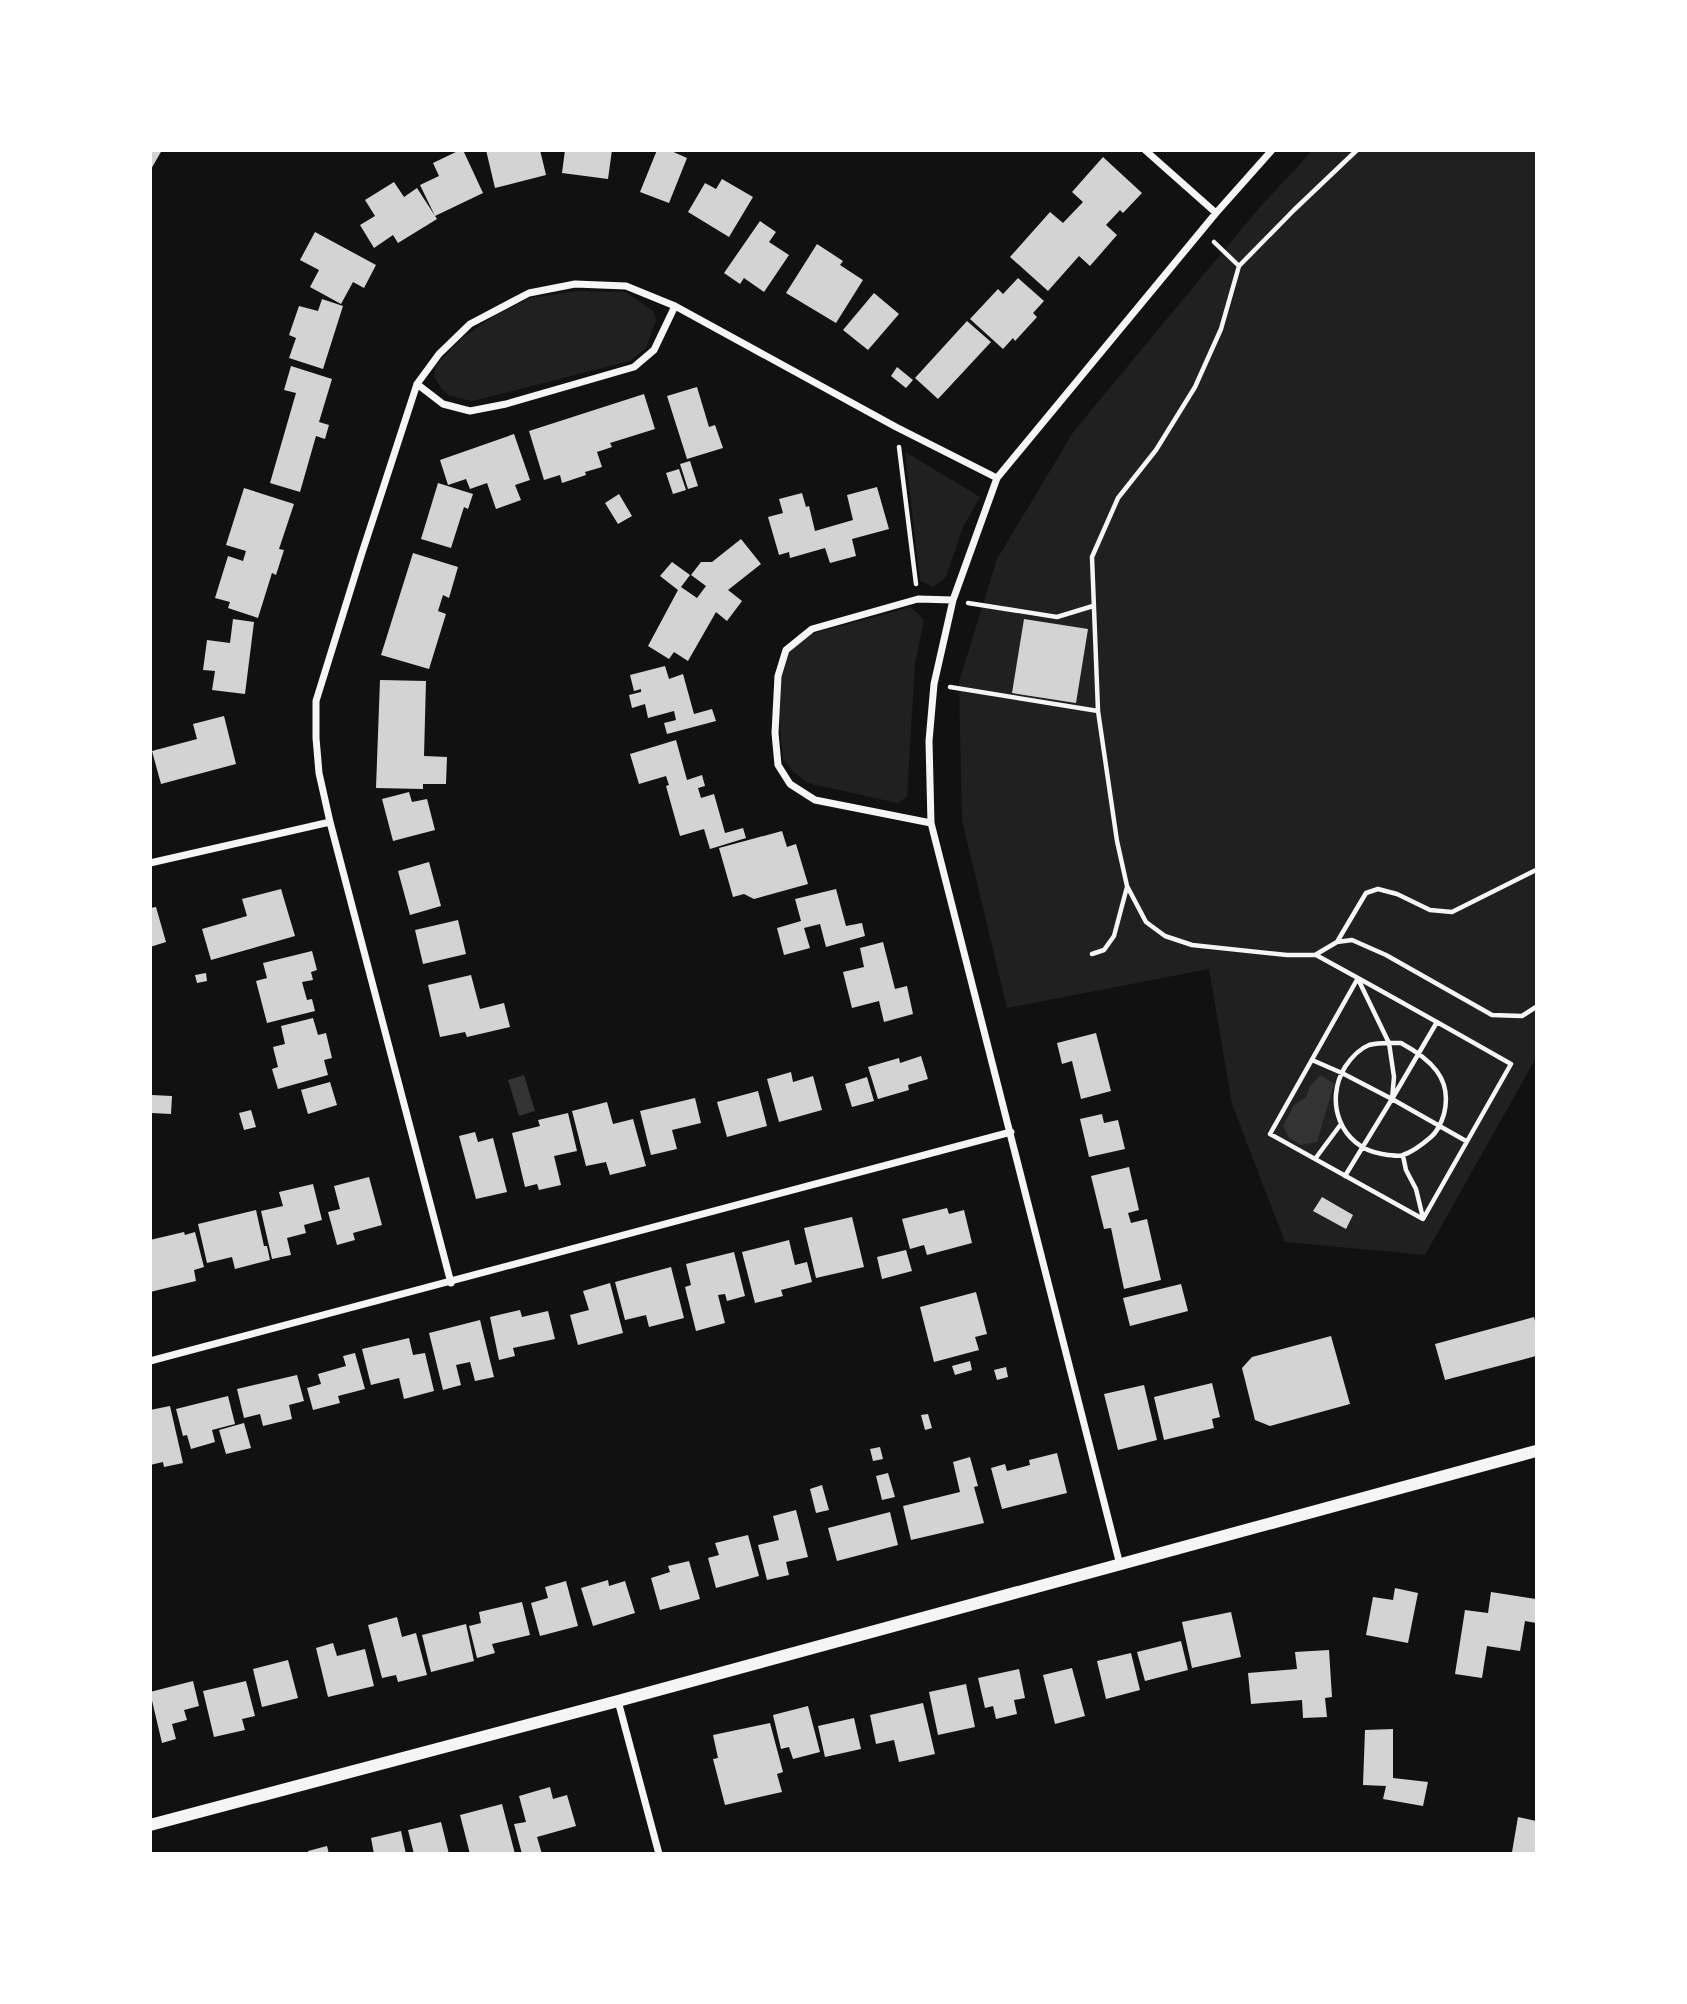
<svg xmlns="http://www.w3.org/2000/svg" width="1687" height="2004" font-family="'Sofia Sans Condensed',sans-serif">
<style>
.green{fill:#202020}
.water{fill:#333}
.building{fill:#d3d3d3}
.lines{fill:none;stroke-linecap:round;stroke-linejoin:round}
.path{stroke:#f5f5f5;stroke-width:4.5}
.minor{stroke:#f5f5f5;stroke-width:7}
.tertiary{stroke:#f5f5f5;stroke-width:12}
</style>
<rect width="100%" height="100%" fill="#111"/>
<path class="green" d="M1312 151H1536V1058L1425 1255 1285 1242 1232 1104 1209 969 1007 1008 962 820 959 682 997 559 1074 431 1259 208Z
M577 291 626 292 653 311 656 320 646 348 630 361 472 401 450 396 441 388 434 376 436 365 462 338 494 316 530 298Z
M905 452 980 497 963 527 946 577 934 587 920 581Z
M911 607 924 620 915 663 907 797 897 803 808 783 793 771 783 759 780 729V677L790 651 811 634Z"/>
<path class="water" d="M524 1075 535 1111 519 1116 508 1080Z
M1321 1075 1334 1084 1317 1142 1301 1145 1289 1138 1283 1126 1294 1105 1306 1097 1310 1086Z"/>
<path class="building" d="M150 150H162L150 171Z
M460 150H463L483 193 435 216 420 185 439 176 433 163Z
M486 150H540L546 175 495 188Z
M565 150H612L608 179 562 173Z
M657 150H669L687 158 669 203 640 192Z
M1103 157 1142 193 1123 213 1120 210 1106 225 1117 235 1090 266 1079 256 1048 291 1010 257 1050 212 1063 223 1083 202 1072 192Z
M722 179 753 197 729 237 688 212 705 183 716 189Z
M394 182 404 197 417 188 437 219 398 243 393 235 374 248 360 225 375 216 365 200Z
M760 221 776 232 769 242 789 255 764 292 744 278 740 284 724 273Z
M315 232 376 265 364 288 353 282 341 304 310 287 319 270 300 260Z
M817 244 843 261 840 265 863 280 836 323 786 293Z
M1018 278 1044 301 1033 313 1037 317 1015 341 1013 338 1003 349 970 319 998 289 1003 294Z
M874 293 899 314 868 350 843 330Z
M322 299 343 306 323 369 289 358 296 338 289 335 299 306 318 311Z
M967 321 991 342 938 399 915 378Z
M291 366 332 379 319 422 329 425 325 439 316 436 300 492 270 483 296 393 284 390Z
M897 367 913 380 906 388 891 376Z
M697 387 709 427 715 425 723 448 687 459 667 396Z
M644 394 655 429 610 443 612 447 597 452 602 467 585 472 586 475 562 483 560 475 544 480 529 431Z
M514 434 530 480 515 485 521 500 496 509 487 483 470 489 466 479 448 485 440 460Z
M690 461 698 486 688 489 680 464Z
M679 469 686 490 673 494 666 473Z
M438 483 473 494 468 509 464 507 451 548 421 539Z
M877 487 889 529 852 539 856 556 830 563 825 548 790 558 789 552 779 555 768 517 783 513 779 499 802 493 806 507 809 506 815 531 853 520 847 495Z
M244 488 294 504 279 549 284 550 276 575 272 573 258 618 228 608 230 602 215 598 228 556 243 561 246 551 226 545Z
M619 494 632 516 618 524 605 503Z
M741 539 761 564 728 590 742 601 727 621 716 612 688 661 674 652 669 659 648 646 678 590 660 576 672 562 690 575 681 587 697 598 706 586 691 575 701 562H712Z
M413 553 458 567 449 598 443 595 438 611 446 614 429 669 381 655Z
M233 619 254 622 245 694 212 690 215 671 203 670 207 640 230 643Z
M1024 619 1088 629 1076 703 1012 693Z
M665 666 669 679 683 674 694 714 712 709 716 721 667 734 664 723 676 720 674 711 648 718 645 704 632 708 629 695 641 692V689L634 691 630 675Z
M380 680 426 681 424 756 447 757 446 784H423V789L376 788Z
M224 716 236 764 161 784 152 751 197 739 193 724Z
M676 740 687 780 702 775 705 786 698 788 701 798 714 794 725 833 743 828 746 838 710 849 704 829 680 836 666 786 669 785 666 776 639 784 630 754Z
M409 792 412 802 427 799 435 830 393 841 382 799Z
M782 831 787 847 796 844 808 884 754 899 744 894 733 897 719 848Z
M429 862 441 906 410 915 398 871Z
M281 889 295 936 211 960 202 929 247 916 242 899Z
M836 889 846 926 862 923 865 936 826 947 820 924 804 928 810 948 784 955 777 928 801 921 795 899Z
M156 907 166 942 150 947V908Z
M458 920 466 954 423 964 415 930Z
M883 942 895 989 907 986 913 1014 884 1022 879 1001 852 1008 843 972 864 967 860 948Z
M312 951 317 970 311 972 313 980 302 982 307 1000 312 999 315 1011 267 1023 256 981 267 978 263 963Z
M206 973 207 981 197 983 195 975Z
M471 975 480 1009 504 1003 510 1027 467 1037 465 1032 440 1037 428 985Z
M313 1018 318 1035 326 1033 332 1058 324 1060 328 1075 278 1089 272 1069 278 1067 273 1047 285 1044 281 1026Z
M1096 1033 1111 1091 1081 1099 1072 1061 1062 1064 1057 1043Z
M921 1056 928 1079 908 1085 909 1090 878 1099 868 1067 899 1058 900 1063Z
M791 1072 793 1082 813 1076 822 1110 779 1122 767 1079Z
M867 1077 874 1101 852 1107 845 1084Z
M330 1082 337 1105 308 1114 301 1090Z
M758 1091 767 1126 727 1137 717 1102Z
M152 1095 172 1096 171 1114 151 1113Z
M695 1098 701 1123 672 1130 677 1149 651 1155 640 1111Z
M607 1102 613 1124 633 1119 646 1166 610 1175 606 1162 586 1166 572 1111Z
M251 1110 256 1127 244 1130 239 1113Z
M568 1113 577 1151 554 1156 561 1185 539 1190 537 1184 525 1187 512 1133 540 1126 538 1120Z
M1102 1114 1104 1123 1118 1120 1125 1149 1089 1157 1080 1119Z
M475 1132 478 1142 493 1138 507 1192 476 1199 459 1136Z
M1129 1167 1139 1210 1128 1213 1131 1223 1147 1219 1161 1280 1124 1289 1111 1228 1104 1229 1091 1176Z
M369 1177 382 1225 353 1233 355 1240 337 1245 328 1212 340 1209 334 1186Z
M313 1184 322 1220 304 1225 306 1233 287 1238 291 1255 272 1259 261 1211 283 1206 279 1192Z
M1322 1197 1353 1215 1346 1229 1313 1211Z
M947 1208 949 1214 964 1210 972 1243 927 1255 924 1245 910 1249 902 1219Z
M256 1210 264 1246H267L270 1260 235 1269 232 1257 207 1263 198 1224Z
M852 1217 864 1267 816 1278 804 1228Z
M184 1232 185 1235 195 1232 204 1267 194 1270 196 1281 150 1292V1240Z
M789 1240 795 1265 807 1262 812 1282 781 1290 783 1296 755 1303 742 1252Z
M906 1250 912 1271 882 1279 877 1257Z
M734 1252 745 1296 727 1301 725 1294 718 1295 725 1323 696 1331 685 1287 691 1285 686 1264Z
M671 1267 684 1318 649 1327 646 1315 625 1320 615 1282Z
M610 1283 623 1333 578 1345 570 1315 589 1310 583 1291Z
M1181 1284 1188 1311 1130 1326 1123 1298Z
M976 1292 987 1334 975 1337 979 1350 934 1362 920 1307Z
M520 1310 522 1317 548 1311 555 1339 513 1348 515 1356 499 1360 490 1317Z
M1534 1317 1536 1325V1356L1445 1380 1435 1344Z
M480 1320 494 1377 475 1381 470 1362 456 1365 461 1385 443 1390 429 1333Z
M1331 1336 1350 1404 1270 1426 1255 1420 1242 1368 1252 1357Z
M409 1338 413 1355 425 1353 434 1391 404 1399 399 1378 371 1385 362 1349Z
M355 1353 365 1389 338 1396 340 1403 313 1410 307 1388 321 1384 318 1374 346 1366 343 1356Z
M970 1361 972 1370 955 1375 952 1366Z
M1006 1367 1008 1377 997 1380 994 1370Z
M297 1375 304 1401 289 1405 292 1419 263 1426 260 1414 244 1418 237 1389Z
M1212 1383 1220 1417 1212 1419 1214 1428 1164 1440 1154 1397Z
M1144 1385 1157 1440 1118 1450 1104 1394Z
M228 1396 235 1424 212 1430 215 1442 191 1449 187 1435 183 1436 176 1409Z
M170 1406 183 1463 164 1467 163 1462 150 1465V1410Z
M928 1414 932 1428 925 1430 921 1415Z
M244 1423 251 1448 226 1454 219 1430Z
M880 1447 883 1459 873 1461 870 1449Z
M1057 1453 1067 1493 1002 1509 991 1468 1005 1464 1007 1471 1030 1465 1029 1460Z
M970 1457 978 1486 974 1487 984 1523 911 1540 903 1506 960 1492 953 1462Z
M888 1473 895 1497 882 1500 876 1476Z
M822 1485 829 1510 816 1513 810 1489Z
M796 1510 808 1557 786 1562 789 1575 767 1580 758 1545 779 1540 773 1516Z
M890 1512 898 1545 837 1561 828 1528Z
M748 1535 759 1576 716 1588 708 1558 719 1555 715 1543Z
M689 1561 700 1599 660 1610 651 1578 670 1572 668 1566Z
M608 1580 609 1586 625 1581 635 1613 593 1626 581 1588Z
M566 1581 578 1626 540 1636 531 1603 548 1598 545 1587Z
M1395 1588 1418 1593 1408 1643 1366 1635 1373 1597 1393 1600Z
M1491 1592 1536 1599V1623L1525 1621 1520 1651 1487 1646 1482 1678 1455 1674 1465 1610 1488 1613Z
M522 1602 530 1635 492 1644 495 1653 477 1658 469 1626 481 1623 479 1612Z
M1231 1612 1241 1657 1192 1668 1182 1622Z
M397 1617 402 1637 416 1633 427 1675 398 1682 396 1675 382 1678 368 1625Z
M466 1624 474 1661 431 1672 422 1635Z
M1181 1641 1188 1670 1145 1681 1137 1652Z
M333 1643 337 1656 365 1649 374 1686 328 1697 316 1648Z
M1329 1650 1332 1697 1325 1698 1327 1717 1303 1718 1302 1700 1251 1704 1248 1673 1297 1669 1295 1652Z
M1131 1653 1140 1690 1106 1699 1097 1661Z
M288 1660 298 1698 262 1707 253 1669Z
M1072 1668 1085 1716 1055 1724 1043 1675Z
M1019 1669 1025 1698 1014 1700 1017 1714 996 1719 993 1706 985 1708 978 1678Z
M193 1681 199 1706 184 1710 187 1720 172 1724 176 1739 162 1743 150 1692Z
M246 1681 255 1716 242 1719 245 1730 214 1737 203 1691Z
M966 1684 975 1727 938 1735 929 1692Z
M923 1703 935 1754 899 1762 894 1740 876 1744 870 1715Z
M808 1706 820 1752 793 1759 789 1747 781 1749 773 1715Z
M854 1718 861 1749 825 1757 818 1726Z
M770 1723 783 1772 777 1774 782 1792 725 1805 713 1759 718 1758 713 1735Z
M1393 1729V1778L1428 1782 1423 1806 1383 1799 1386 1786 1363 1785 1365 1730Z
M550 1787 553 1799 567 1795 576 1826 537 1837 542 1854H522L514 1824 526 1822 519 1796Z
M502 1804 515 1854H470L460 1815Z
M1518 1817 1536 1821V1854L1512 1852Z
M441 1822 449 1854H414L408 1830Z
M401 1831 406 1854H374L371 1838Z
M327 1846 329 1854H309L308 1851Z"/>
<g class="lines">
<path class="path" d="M1357 150 1294 210 1239 266 1221 329 1195 387 1156 450 1118 498 1092 557 1098 711 1117 841 1127 886 1146 922 1165 936 1192 945 1287 955H1315L1337 942 1352 940 1386 955 1492 1015 1522 1016 1536 1007
M1214 242 1239 266
M899 447 916 584
M968 603 1057 617 1093 606
M950 687 1098 711
M1337 942 1366 893 1378 889 1397 894 1430 910 1452 912 1536 870
M1092 954 1104 950 1114 936 1127 887
M1316 955C1382 991 1446 1027 1511 1064L1423 1219 1270 1134 1358 978
M1401 1043C1430 1059 1453 1078 1444 1114 1441 1124 1438 1131 1431 1137 1424 1143 1412 1152 1403 1155 1398 1157 1388 1155 1382 1154 1340 1147 1324 1101 1345 1067 1351 1058 1359 1049 1369 1045 1378 1042 1391 1043 1401 1043Z
M1312 1060 1342 1073 1392 1099 1437 1022
M1392 1099 1466 1141
M1403 1156 1406 1170 1416 1189 1423 1218
M1315 1159 1341 1124
M1345 1176 1392 1099 1394 1077 1389 1043 1358 979"/>
<path class="minor" d="M1145 150 1216 213
M417 384 443 404 470 411 506 404 634 367 654 350 675 306
M931 823 815 800 790 784 778 765 775 733 778 676 786 650 812 629 918 599 953 600
M150 863 330 822
M451 1283 330 822 319 773 316 738V701L361 556 417 384 439 354 470 324 529 293 575 284 626 286 675 306 896 427 997 478
M150 1361 1011 1132
M1120 1565 931 823 929 741 934 684 953 600 997 478 1216 213 1272 150
M618 1701 659 1854"/>
<path class="tertiary" d="M150 1825 618 1701 1536 1451"/>
</g>
<rect width="1687" height="2004" fill="none" stroke="#ffffff" stroke-width="304"/>
</svg>
